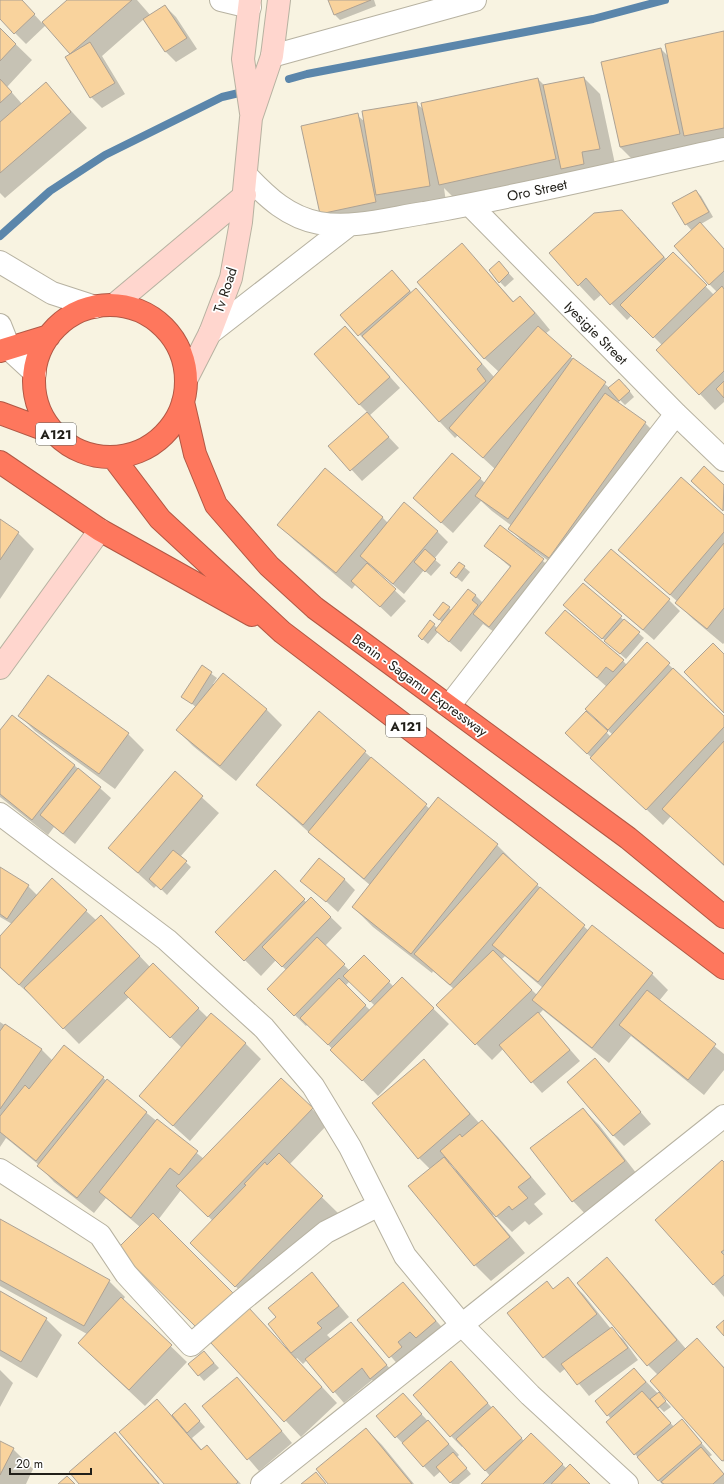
<svg xmlns="http://www.w3.org/2000/svg" width="724" height="1484" font-family="Jost,sans-serif">
<style>
.shadow{fill:#0003;fill-rule:evenodd}
.lines{fill:none;stroke-linecap:round;stroke-linejoin:round}
.stream{stroke:#5b86ab;stroke-width:8}
.building{fill:#f9d39d;stroke:#ada294}
.street-casing{stroke:#b7b2a1;stroke-width:24}
.secondary-casing{stroke:#b7b2a1;stroke-width:24}
.highway-casing{stroke:#b15845;stroke-width:24}
.street{stroke:#fff;stroke-width:22}
.secondary{stroke:#ffd6ce;stroke-width:22}
.highway{stroke:#fe775d;stroke-width:22}
.labels{text-anchor:middle;stroke-width:3.5;stroke-linejoin:round;paint-order:stroke}
.shield{fill:#fff;stroke:#64625e;stroke-width:1}
.shield-label{font-size:13px;font-weight:bold;fill:#211f19}
.street-label{font-size:14px;fill:#211f19;stroke:#fff}
</style>
<rect width="100%" height="100%" fill="#f8f3e1"/>
<path class="shadow" d="M0 0H21L42 23 68 0H137L151 16 165 6 176 17 197 49 176 62 165 51 144 19 102 56 125 94 102 108 91 97 72 55 46 25 26 44 0 18Z
M332 0H374L376 6 340 20 335 15 329 1Z
M0 29 32 60 7 87 22 104 46 84 87 128 5 198 0 193Z
M724 32V147L636 163 620 147 661 49 669 57Z
M584 78 600 94 615 164 460 204 444 188 446 202 393 211 389 207 392 218 321 214 357 115 365 122 416 103 424 110 538 79 545 86Z
M696 191 701 196 713 217 701 224 724 249V402L715 410 700 394 662 345 632 315 627 320 602 294 594 301 550 254 638 227 667 260 673 253 714 295 717 292 709 284 692 231 686 224Z
M461 244 514 302 520 297 536 313 550 330 545 334 577 363 610 388 625 385 634 397 625 405 620 400 618 404 645 423 661 439 565 573 535 551 534 553 554 571 501 637 483 624 461 652 438 632 428 644 419 636 434 625 438 629 443 623 434 615 449 608 452 611 475 595 483 603 511 568 486 546 525 544 510 529 512 526 492 511 481 501 453 533 425 508 453 454 485 483 495 469 458 435 455 438 440 422 372 345 370 346 342 315 392 271 412 293 416 290 431 306 494 377 499 372 484 358Z
M504 268 514 279 505 287 500 282Z
M356 339 400 388 369 416 399 448 362 481 330 446 368 413 359 404Z
M704 468 724 486V511L703 492Z
M724 516V643L723 644 693 619 677 603 678 602 619 550Z
M383 518 388 523 437 531 448 542 434 559 441 565 431 576 424 570 404 594 370 565 369 566 406 601 391 617 356 584 352 589 294 540 279 524Z
M0 521 18 533 34 549 0 599Z
M464 567 470 572 462 582 451 573Z
M585 580 669 600 680 611 654 640Z
M583 584 644 638 626 659 564 605Z
M546 633 623 661 627 665 647 644 724 717V866L671 816 663 825 577 744 586 712 611 737 613 735 597 720 607 687Z
M202 667 217 678 213 684 266 709 282 725 236 781 193 746 177 730 196 707 183 697Z
M319 712 430 809 497 845 517 865 516 866 589 931 652 974 668 990 659 1001 724 1054V1070L704 1095 631 1036 609 1063 543 1010 539 1014 580 1061 542 1093 503 1049 492 1060 438 1005 454 989 433 971 432 973 373 927 353 907 370 885 326 848 257 785ZM505 956 543 988 537 995 501 960Z
M19 715 128 734 144 750 115 789 35 731Z
M0 731 74 765 111 798 75 844 54 827 48 835 0 797Z
M175 773 219 813 180 857 191 867 167 895 157 885 154 888 110 848Z
M0 868 28 886 38 896 52 880 96 920 117 932 150 967 153 964 208 1018 245 1043 261 1059 190 1141 140 1096 182 1048 129 997 79 1044 36 1000 0 968V937L12 924 0 917Z
M275 871 307 903 311 898 342 928 325 946 350 971 364 957 394 987 402 978 449 1024 378 1096 308 1024 306 1026 268 989 286 970 276 960 261 976 216 932ZM350 981 375 1006 371 1011 345 986Z
M344 879 355 890 338 912 302 880Z
M0 1022 42 1050 53 1061 103 1078 204 1159 312 1109 328 1124 289 1165 338 1213 252 1302 207 1259 213 1221 181 1190 158 1220 291 1354 292 1352 269 1324 277 1317 312 1273 349 1317 327 1335 331 1339 351 1323 397 1377 382 1389 372 1380 344 1403 307 1360 303 1364 297 1358 296 1359 337 1403 301 1437 213 1343 119 1249 140 1227 106 1198 94 1213 54 1182 39 1166V1165L6 1138 0 1147Z
M595 1059 651 1124 624 1146 613 1135Z
M423 1060 479 1123 482 1121 498 1137 546 1194 534 1204 543 1214 529 1225 525 1221 512 1232 494 1214 493 1215 525 1253 491 1281 475 1265 409 1186 430 1169 419 1158ZM450 1161 458 1170 456 1171 448 1163Z
M583 1109 599 1125 640 1178 588 1217 573 1201Z
M724 1163V1297L713 1284Z
M0 1221 109 1281 125 1297 123 1300 187 1362 145 1406 95 1359 87 1334 0 1286Z
M607 1259 623 1275 686 1349 697 1340 724 1367V1462L651 1381 658 1375 648 1365Z
M568 1279 584 1295 611 1329 623 1339 638 1360 589 1396 566 1368 560 1373 544 1357 547 1283 554 1290Z
M403 1283 447 1333 428 1349 421 1342 408 1354 401 1368 359 1320Z
M0 1292 46 1319 62 1335 37 1378 0 1356Z
M204 1352 219 1368 204 1381 189 1364Z
M634 1369 671 1407 664 1412 658 1406 657 1407 674 1427 682 1421 712 1455 709 1457 724 1474V1484H662L635 1454 608 1415Z
M0 1370 13 1383 0 1407Z
M462 1373 492 1408 493 1407 504 1418 524 1441 531 1434 567 1469 589 1484H482L490 1476 464 1445 462 1447 451 1436Z
M237 1378 292 1443 259 1471 203 1406Z
M403 1394 459 1455 457 1457 471 1474 459 1484H452L441 1471 434 1477 377 1416Z
M157 1401 172 1416 185 1405 205 1427 192 1438 202 1450 206 1447 241 1484H166Z
M366 1429 382 1445 414 1484H329Z
M115 1433 130 1449 160 1484H81Z
M0 1442 13 1449 33 1469 26 1484H0Z"/>
<g class="lines">
<path class="stream" d="M289 79 307 74 593 19 665 0
M0 236 50 191 105 155 222 97 239 93"/>
</g>
<path class="building" d="M0 0H22L35 14 14 34 0 19Z
M67 0H132L70 54 42 22Z
M328 0H371L334 15Z
M165 5 187 38 165 52 143 19Z
M0 28 16 44 0 61Z
M724 31V128L684 136 665 44Z
M90 42 115 83 90 98 65 57Z
M661 48 680 134 620 147 601 62Z
M584 77 600 149 582 152 584 164 561 169 543 85Z
M538 78 556 159 439 185 421 103Z
M0 79 12 92 0 103Z
M46 82 71 112 0 173V122Z
M417 102 430 186 376 195 362 111Z
M358 113 376 202 320 214 301 126Z
M696 190 709 212 685 225 672 203Z
M622 210 664 257 610 305 586 278 578 286 549 253 594 213Z
M700 222 724 249V271L709 285 674 246Z
M462 243 513 302 520 296 535 313 484 359 417 282Z
M673 252 707 285 653 338 620 305Z
M499 261 509 273 499 283 489 270Z
M392 270 410 291 358 336 340 315Z
M722 286 724 289V371L699 395 656 350Z
M416 288 482 364 477 369 486 381 439 422 362 336Z
M345 326 390 377 359 405 314 354Z
M538 326 572 356 483 458 449 428Z
M573 358 606 382 508 519 475 496Z
M619 379 630 391 619 401 608 388Z
M724 381V398L716 389Z
M605 393 646 422 549 558 508 529Z
M367 412 389 437 350 471 328 446Z
M452 453 481 478 441 523 413 498Z
M704 466 724 485 723 511 691 481Z
M325 468 383 517 336 573 277 525Z
M681 477 724 515V532L670 595 618 550Z
M404 502 438 531 393 584 360 556Z
M0 519 19 532 0 560Z
M500 525 544 559 489 627 473 614 511 566 484 546Z
M724 543V608L707 629 675 603Z
M425 549 436 559 425 572 414 562Z
M611 549 670 599 643 630 584 580Z
M459 562 465 566 456 578 450 573Z
M367 563 396 589 380 607 351 581Z
M583 583 622 616 602 639 563 605Z
M468 589 476 595 472 600 478 605 449 642 435 630Z
M443 602 450 607 439 620 433 615Z
M565 610 624 660 613 672 606 667 597 678 545 633Z
M624 619 640 632 620 654 604 641Z
M430 620 435 624 422 640 418 636Z
M647 642 670 663 608 730 585 709Z
M713 643 724 654V713L684 672Z
M202 665 212 672 192 704 181 697Z
M673 668 724 716V727L646 810 590 758Z
M223 673 267 709 220 766 176 730Z
M48 675 129 733 99 774 18 716Z
M319 711 366 751 303 825 256 785Z
M586 711 608 731 587 754 565 733Z
M12 715 75 765 32 820 0 794V730Z
M724 741V865L662 809Z
M371 757 427 804 364 879 308 832Z
M78 768 101 787 63 834 40 815Z
M175 771 203 796 138 873 108 848Z
M438 797 498 844 411 954 352 907Z
M173 850 187 861 161 890 149 879Z
M503 853 538 884 450 985 414 954Z
M319 858 345 879 326 902 300 881Z
M0 867 29 885 7 919 0 914Z
M275 870 305 899 244 961 215 932Z
M52 878 87 910 19 985 0 967V936Z
M540 887 585 925 538 982 492 945Z
M311 897 331 917 282 967 262 947Z
M101 915 140 956 63 1029 24 988Z
M592 925 653 973 592 1048 532 1000Z
M317 937 345 964 294 1016 267 989Z
M493 950 532 990 475 1045 436 1005Z
M364 955 390 981 370 1002 343 976Z
M153 963 199 1008 170 1038 124 993Z
M402 977 434 1008 362 1081 330 1050Z
M339 978 366 1005 328 1045 300 1018Z
M647 990 716 1044 688 1080 619 1025Z
M538 1012 570 1050 531 1083 499 1045Z
M211 1013 246 1043 173 1126 139 1096Z
M5 1024 42 1049 0 1109V1031Z
M64 1045 104 1077 36 1161 0 1132V1116L25 1085 29 1089Z
M595 1058 641 1112 613 1136 567 1082Z
M424 1059 470 1114 418 1159 372 1103Z
M281 1078 313 1108 208 1217 176 1186Z
M107 1079 147 1112 77 1198 37 1166Z
M583 1108 625 1161 572 1202 530 1148Z
M157 1119 198 1151 179 1175 170 1168 131 1218 99 1192Z
M482 1120 531 1177 518 1187 528 1198 512 1210 509 1206 496 1217 440 1151 460 1134 462 1137Z
M279 1153 323 1196 235 1287 190 1243 246 1185 244 1184 265 1162 267 1165Z
M444 1157 510 1237 474 1266 408 1186Z
M722 1160 724 1162V1250L721 1252 724 1255V1275L713 1285 655 1220Z
M153 1213 233 1293 197 1328 117 1249Z
M0 1219 110 1280 84 1326 0 1280Z
M607 1257 677 1340 647 1366 577 1283Z
M312 1272 339 1306 317 1323 322 1328 291 1353 268 1324 276 1317 268 1308Z
M568 1277 597 1314 543 1358 507 1313 547 1281 553 1289Z
M403 1282 436 1321 416 1338 410 1332 398 1342 402 1347 389 1358 357 1320Z
M0 1291 47 1318 21 1362 0 1350Z
M121 1297 172 1345 129 1390 78 1343Z
M249 1308 322 1387 284 1422 211 1343Z
M724 1320V1336L716 1327Z
M351 1322 387 1365 370 1379 362 1368 333 1393 305 1359Z
M612 1327 628 1348 577 1385 561 1364Z
M697 1338 724 1368V1460L722 1461 650 1381Z
M204 1351 214 1363 198 1376 188 1364Z
M451 1361 488 1403 450 1437 413 1395Z
M634 1368 646 1382 607 1416 595 1401Z
M237 1377 282 1431 247 1460 202 1406Z
M642 1391 671 1423 634 1455 606 1422Z
M659 1392 666 1401 658 1408 650 1399Z
M403 1393 422 1414 395 1438 376 1416Z
M157 1399 201 1450 207 1445 238 1482 236 1484H164L119 1432Z
M185 1403 200 1421 187 1433 172 1415Z
M493 1406 522 1438 485 1471 456 1439Z
M682 1419 702 1443 658 1481 637 1457Z
M428 1420 449 1444 423 1467 402 1443Z
M366 1428 412 1484H328L316 1469Z
M115 1432 159 1484H79L69 1472Z
M531 1433 563 1464 543 1484H481Z
M0 1441 14 1448 0 1475Z
M701 1447 724 1474 713 1484H664L661 1482Z
M453 1452 467 1468 450 1483 436 1467Z
M570 1464 590 1484H551Z
M316 1472 326 1484H301Z
M67 1476 75 1484H58Z"/>
<g class="lines">
<defs>
<path id="street" d="M221 0 250 7
M272 56 475 0
M247 176C268 198 288 217 319 223 354 229 390 218 424 213 525 195 624 171 724 149
M470 205 676 414 724 460
M0 262 52 293 95 307
M0 325 10 350 35 373
M210 333 349 225
M449 706 676 414
M0 814 167 940 264 1028 313 1086 350 1147 405 1256 462 1325 530 1395 627 1484
M0 1170 100 1235 126 1274 191 1345 241 1301 326 1232 379 1205
M262 1484 724 1116"/>
<path id="secondary" d="M250 0 243 59 251 113
M114 305 245 195
M187 378 210 333 231 278 241 222 251 118 272 56 279 0
M0 668 100 530"/>
<path id="highway" d="M34 381a76 76 0 1 1 152 0a76 76 0 1 1-152 0Z
M0 351 49 336
M183 402 195 454 216 505 269 566 315 608 628 838 724 917
M0 413 54 433
M113 457 160 519 282 632 724 968
M0 462 100 530 252 615"/>
</defs>
<use href="#street" class="street-casing"/>
<use href="#secondary" class="secondary-casing"/>
<use href="#highway" class="highway-casing"/>
<use href="#street" class="street"/>
<use href="#secondary" class="secondary"/>
<use href="#highway" class="highway"/>
</g>
<g class="labels">
<g class="shield">
<rect x="36" y="423" width="40" height="22" rx="3"/>
<rect x="386" y="715" width="40" height="22" rx="3"/>
</g>
<g class="shield-label">
<text x="56" y="439">A121</text>
<text x="406" y="731">A121</text>
</g>
<g class="street-label">
<text transform="translate(537 190) rotate(-12)" y="5">Oro Street</text>
<text transform="translate(225 290) rotate(-72)" y="5">Tv Road</text>
<text transform="translate(596 333) rotate(45)" y="5">Iyesigie Street</text>
<text transform="translate(420 685) rotate(36)" y="5">Benin - Sagamu Expressway</text>
</g>
</g>
<path d="M10 1468v6h81v-6" fill="none" stroke="#211f19" stroke-width="2"/>
<text x="16" y="1468" font-size="12" fill="#211f19" stroke="#ffffff" stroke-width="3" paint-order="stroke">20 m</text>
</svg>
